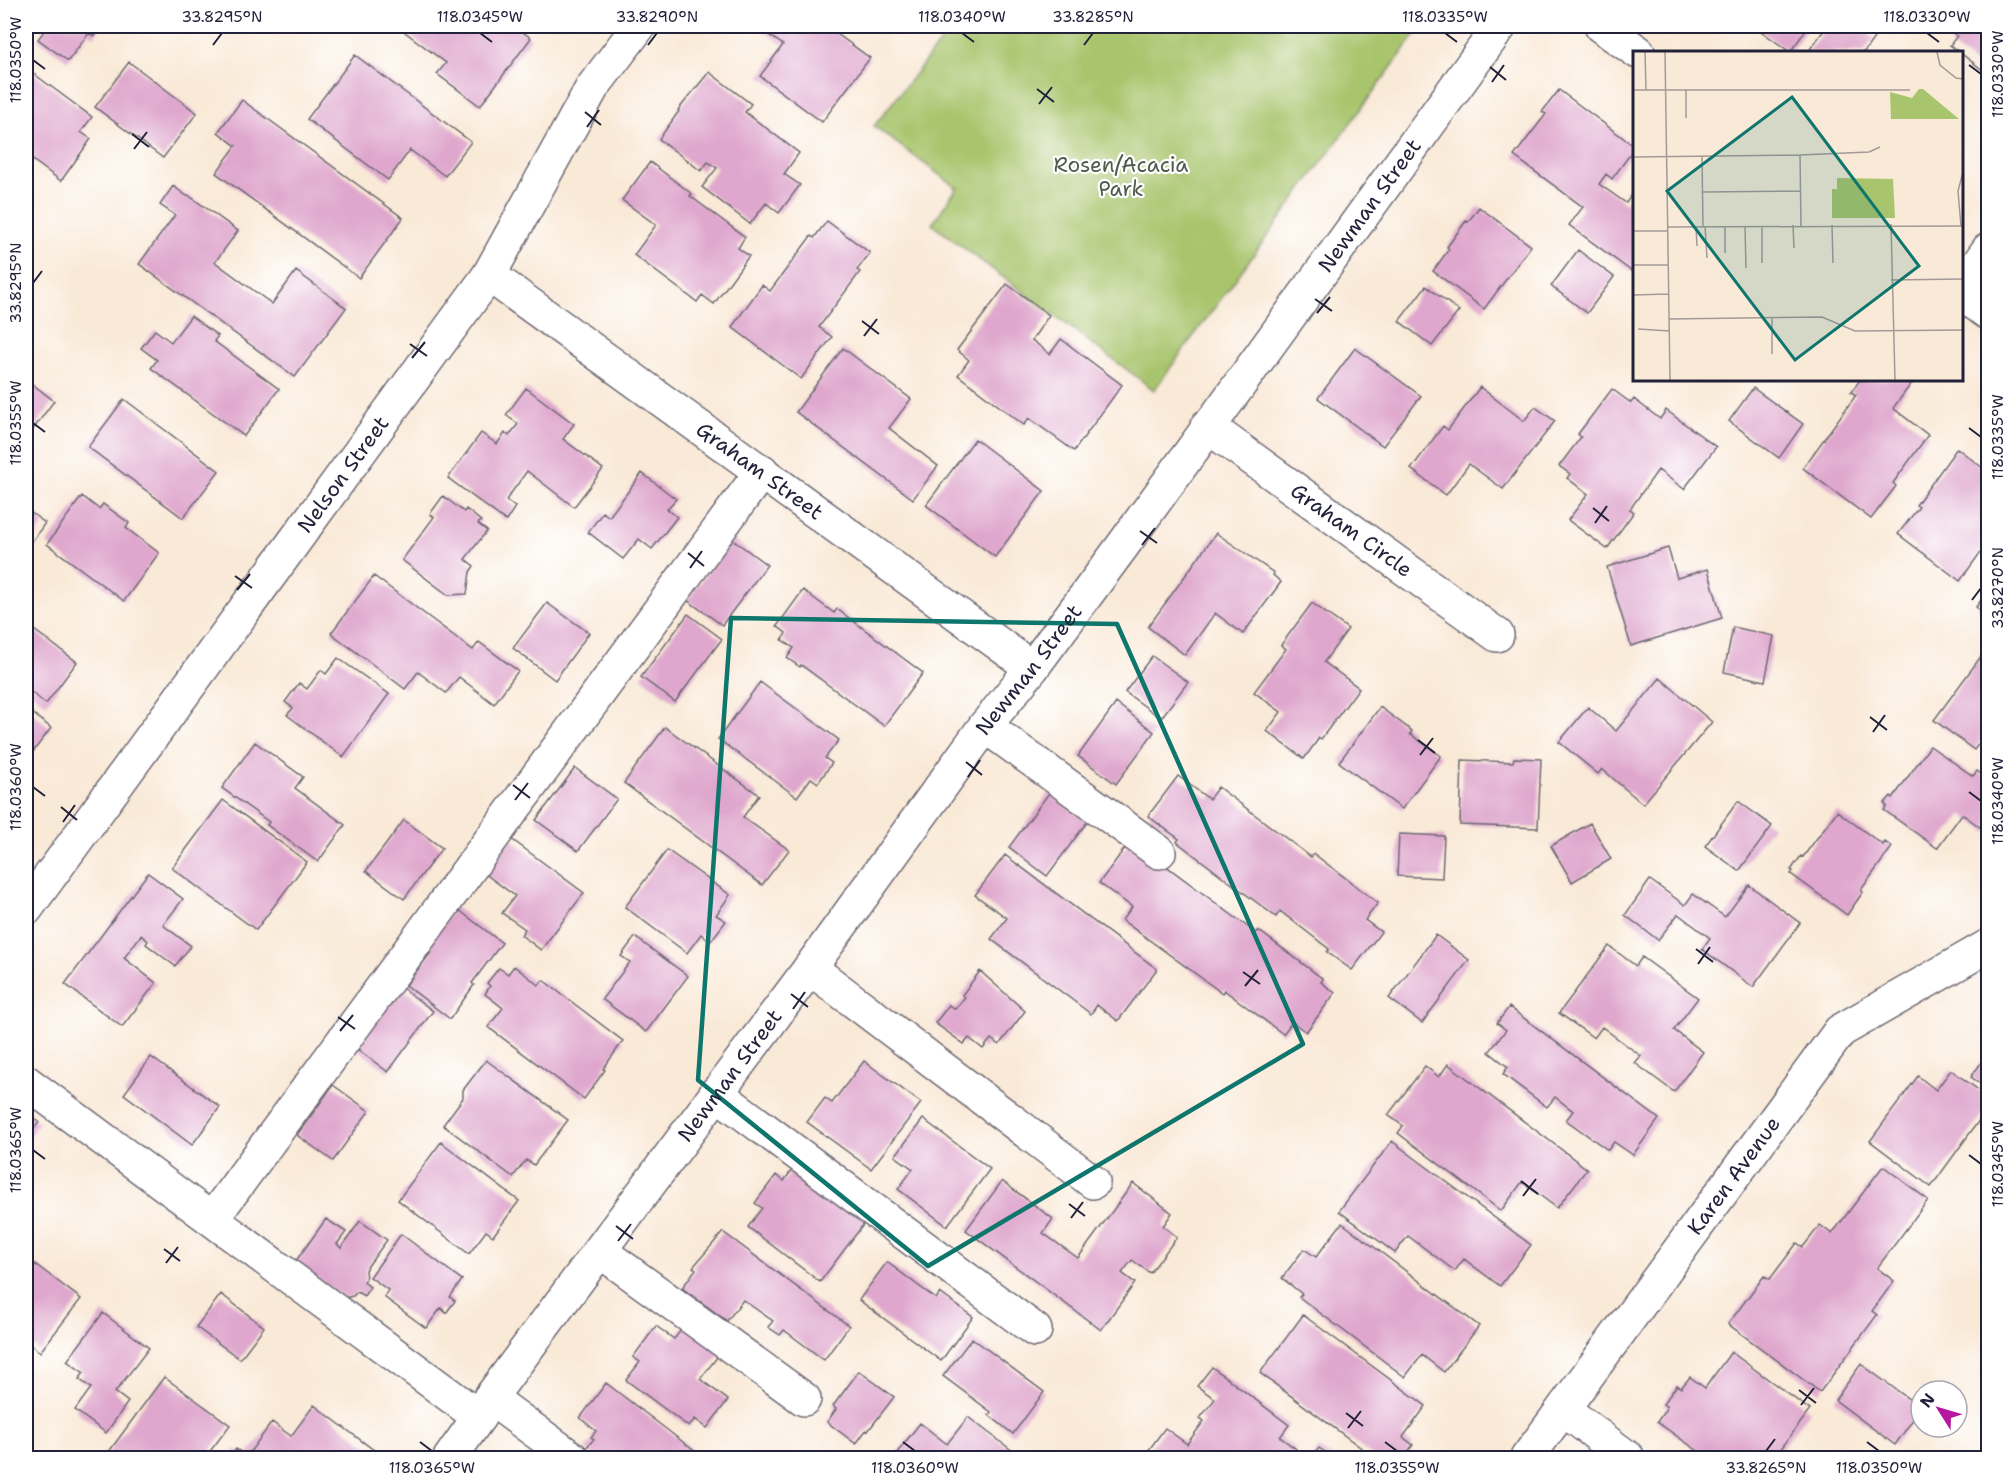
<svg xmlns="http://www.w3.org/2000/svg" width="2014" height="1484" font-family="'Shantell Sans',sans-serif">
<style>
.green{fill:#a8c46c;stroke:#657354;stroke-width:1.5}
.building{fill:#dfa7cd}
.lines{fill:none;stroke-linecap:round;stroke-linejoin:round}
.minor-casing{stroke:#6d6872;stroke-width:36}
.minor{stroke:#fff;stroke-width:33}
.marked{fill:none;stroke:#0f766e;stroke-width:4.5;stroke-linejoin:round}
.ticks{fill:none;stroke:#22223b;stroke-width:2}
.labels{text-anchor:middle;stroke-width:4.5;stroke-linejoin:round;paint-order:stroke}
.park-label{font-size:21px;fill:#515b4c;stroke:#fff}
.street-label{font-size:21px;fill:#22223b;stroke:#fff}
.inset-road{fill:none;stroke:#a39999;stroke-width:1.5}
.view{fill:#0f766e;fill-opacity:0.15;stroke:#0f766e;stroke-width:3}
.inset-edge{fill:none;stroke:#22223b;stroke-width:3}
.neatline{fill:none;stroke:#22223b;stroke-width:2}
.ticks-label{font-size:15px;text-anchor:middle;fill:#22223b}
</style>
<rect width="100%" height="100%" fill="#fff"/>
<filter id="ink" filterUnits="userSpaceOnUse"><feTurbulence type="fractalNoise" baseFrequency=".0167" numOctaves="2"/><feDisplacementMap in="SourceGraphic" scale="12" xChannelSelector="R" yChannelSelector="G"/><feConvolveMatrix kernelMatrix="1 2 1 2 8 2 1 2 1" color-interpolation-filters="sRGB"/></filter>
<filter id="wash" filterUnits="userSpaceOnUse"><feTurbulence type="fractalNoise" baseFrequency=".008" numOctaves="4" result="noise"/><feDisplacementMap in="SourceGraphic" scale="24" xChannelSelector="R" yChannelSelector="G"/><feGaussianBlur stdDeviation="1.35" result="paint"/><feColorMatrix in="noise" values="0 0 0 0 0 0 0 0 0 0 0 0 0 0 0 0 0 1.4 0 .05"/><feComposite in="paint" operator="in"/></filter>
<g filter="url(#wash)">
<rect width="100%" height="100%" fill="#f9e9d7"/>
<path class="green" d="M953 26H1422L1154 390 932 224 957 188 874 126Z"/>
<g id="blocks">
<path class="building" d="M48 26H102L94 36 89 33 68 61 38 39Z
M397 26H514L531 38 480 106 437 74 446 63Z
M756 26H826L870 58 822 122 760 76 783 45Z
M1754 26H1809L1790 52Z
M1827 26H1857L1874 38 1864 52H1808Z
M1943 26H1988V74L1950 45 1957 36Z
M355 55 471 142 445 176 410 150 388 180 307 119Z
M129 62 197 113 163 158 95 107Z
M26 68 92 117 81 132 91 139 61 181 26 155Z
M709 72 751 104 745 112 799 153 784 174 800 185 779 213 766 203 750 224 702 187 717 168 708 162 701 171 659 139 679 111 678 110Z
M1559 90 1634 146V149L1612 179 1606 174 1599 184 1626 203 1634 191V266L1631 271 1569 225 1583 207 1514 156 1546 114 1542 112Z
M242 100 403 218 359 278 216 173 236 146 218 132Z
M650 162 692 194 690 196 745 237 738 248 749 256 714 304 702 295 697 302 634 255 656 225 622 200Z
M173 186 187 196 188 195 238 231 215 262 272 304 296 271 346 308 295 377 139 264 175 215 160 205Z
M1479 207 1531 246 1484 309 1433 271 1449 249 1447 247 1466 221 1468 222Z
M827 221 870 253 857 270 860 272 819 327 832 337 801 379 732 327 762 285 770 291 811 236 814 238Z
M1578 250 1614 277 1587 313 1551 286Z
M1007 284 1049 315 1032 340 1050 354 1061 339 1122 385 1074 451 1029 418 1024 425 958 375 969 360 957 350Z
M1426 286 1459 311 1432 346 1399 321Z
M191 316 218 336 214 341 279 389 244 436 151 368 157 360 141 348 155 330 171 342Z
M843 348 911 399 889 428 938 466 913 499 796 412Z
M1355 348 1421 396 1383 446 1318 398Z
M26 379 54 401 26 439Z
M1860 380H1914L1893 408 1928 435 1893 483 1896 486 1871 519 1803 468 1856 395 1851 392Z
M1480 387 1524 421 1535 407 1555 421 1503 489 1469 464 1446 495 1411 469 1443 426 1448 430Z
M526 388 574 424 563 439 603 469 574 507 527 471 506 500 515 507 506 521 448 478 481 433 497 444 505 433 509 436 518 424 506 415Z
M1753 388 1803 424 1779 458 1729 421Z
M1612 389 1631 403 1634 399 1660 419 1666 410 1716 447 1684 489 1658 470 1630 509 1634 512 1607 549 1568 520 1588 494 1567 478 1570 474 1559 466 1581 437 1578 434Z
M124 399 219 471 183 518 88 447Z
M975 439 1044 491 995 557 926 505Z
M1957 448 1988 472V542L1960 581 1898 534 1919 507 1916 505Z
M642 473 676 499 667 509 677 517 652 549 639 539 623 559 588 532 603 512 609 517Z
M82 496 99 509 103 504 129 523 126 528 159 553 124 601 47 544Z
M443 496 464 512 466 509 481 521 478 524 487 531 465 559 474 566 470 572 467 594 448 595 402 560 434 517 430 514Z
M26 509 45 523 26 550Z
M1216 533 1274 573 1273 575 1281 582 1243 634 1215 613 1185 655 1148 627Z
M732 539 767 565 722 625 687 600Z
M1668 548 1677 578 1708 569 1722 618 1631 646 1607 567Z
M374 576 473 650 479 642 518 671 494 704 459 677 446 693 418 672 405 689 331 633Z
M803 590 834 613 837 609 923 673 884 726 801 665 800 667 787 658 794 648 782 640 786 633 777 626Z
M1988 591V617L1976 607Z
M547 603 589 633 555 680 513 648Z
M1312 603 1348 629 1324 662 1359 688 1321 739 1319 738 1304 759 1267 731 1281 712 1254 692 1286 649 1281 645Z
M688 614 722 639 675 702 641 677Z
M26 624 77 662 46 704 26 688Z
M1733 627 1774 636 1765 681 1724 672Z
M1988 647V731L1974 750 1934 720Z
M1152 656 1188 682 1161 718 1125 692Z
M338 658 389 694 343 757 287 715 293 708 285 702 299 683 307 689 321 670 326 674Z
M1660 678 1712 722 1643 804 1602 769 1598 774 1559 742 1588 707 1616 731Z
M760 682 839 740 825 758 832 763 818 783 811 778 797 797 718 739Z
M1116 703 1154 732 1116 784 1078 756Z
M1380 707 1412 731 1410 734 1441 756 1402 809 1339 762Z
M26 708 51 728 26 761Z
M665 727 759 795 743 817 789 850 762 885 624 783Z
M255 742 303 777 295 788 345 825 318 862 267 825 269 822 222 788Z
M1930 746 1973 776 1977 771 1988 779V833L1962 814 1937 848 1884 810 1887 806 1884 804 1891 796 1893 798Z
M1514 758 1541 759 1538 828 1460 825 1462 760 1513 762Z
M575 768 617 799 578 851 536 820Z
M1178 776 1209 799 1218 787 1311 857 1314 854 1378 903 1365 920 1381 932 1352 970 1327 952 1329 949 1280 911 1276 917 1177 842 1179 839 1148 816Z
M1049 793 1088 821 1047 876 1009 847Z
M223 800 307 862 256 930 172 868Z
M1738 801 1772 826 1739 871 1705 846Z
M1837 811 1883 845 1885 842 1892 847 1861 890 1863 892 1847 915 1791 874 1793 871 1791 870 1801 856 1803 857Z
M404 820 442 848 404 899 366 871Z
M1590 823 1611 859 1572 882 1551 846Z
M1399 834 1444 836 1442 878 1397 876Z
M510 838 584 893 541 950 521 935 525 929 502 913 515 896 484 873Z
M1128 844 1162 863 1256 933 1258 930 1323 979 1321 982 1335 993 1306 1032 1292 1022 1283 1034 1224 990 1222 993 1122 920 1132 907 1099 883Z
M667 850 730 895 716 915 726 921 710 942 701 934 687 953 625 907Z
M1005 855 1157 969 1118 1021 1097 1005 1091 1014 991 939 1007 918 975 895Z
M148 873 183 899 163 925 191 946 175 966 146 944 148 941 141 935 124 958 156 983 122 1027 65 984Z
M1650 880 1685 905 1693 894 1725 917 1749 885 1800 923 1753 987 1702 949 1710 938 1678 914 1658 940 1625 915Z
M455 907 502 943 472 983 474 985 450 1019 406 985 432 951 425 946Z
M1436 935 1469 960 1422 1023 1389 998Z
M635 937 688 976 646 1032 602 999 630 962 621 956Z
M1609 946 1636 966 1642 957 1698 998 1674 1030 1703 1052 1674 1092 1635 1063 1641 1056 1602 1027 1594 1038 1559 1013Z
M514 966 539 985 543 980 623 1041 603 1069 605 1070 584 1099 488 1027 503 1008 485 994 490 986 487 983 499 968 508 974Z
M980 971 1025 1011 999 1045 991 1039 983 1049 969 1038 964 1044 935 1023 949 1005 955 1009 965 997 962 995Z
M401 987 433 1011 388 1072 356 1048Z
M1509 1007 1659 1119 1633 1155 1614 1142 1608 1150 1566 1120 1573 1111 1555 1097 1547 1107 1503 1074 1508 1067 1489 1052 1506 1030 1497 1023Z
M1988 1053V1089L1971 1077Z
M151 1057 220 1107 192 1145 124 1094Z
M486 1060 568 1120 534 1165 526 1160 513 1177 443 1125 463 1098V1090Z
M864 1061 921 1103 871 1169 807 1122 825 1098 832 1103Z
M1448 1064 1587 1169 1557 1208 1522 1182 1501 1211 1398 1133 1403 1126 1388 1115 1425 1066 1439 1077Z
M1951 1070 1988 1097V1108L1931 1187 1870 1141 1918 1076 1936 1090Z
M333 1085 369 1111 333 1161 297 1135Z
M26 1112 39 1122 26 1141Z
M923 1119 990 1169 947 1226 898 1189 913 1169 895 1156Z
M1392 1141 1531 1245 1500 1286 1464 1259 1455 1271 1408 1236 1395 1253 1339 1211Z
M441 1142 519 1201 493 1236 486 1231 469 1254 398 1200Z
M797 1163 869 1217 820 1282 748 1227 762 1208 755 1203 776 1175 784 1181Z
M1883 1166 1928 1200 1877 1268 1894 1281 1872 1311 1877 1315 1820 1392 1728 1324 1764 1276 1770 1279 1797 1243 1803 1247 1820 1225 1832 1234Z
M1002 1181 1053 1219 1043 1233 1078 1258 1133 1183 1172 1213 1163 1226 1177 1237 1150 1273 1132 1260 1122 1273 1135 1283 1101 1330 966 1230Z
M326 1219 346 1232 337 1244 341 1248 360 1221 387 1240 365 1270 366 1278 364 1282 370 1287 364 1296 357 1292 353 1296 344 1298 295 1262Z
M1342 1223 1479 1326 1444 1372 1422 1355 1405 1377 1299 1297 1302 1294 1282 1278 1304 1249 1316 1257Z
M723 1232 849 1326 824 1360 784 1330 780 1335 768 1327 773 1321 743 1300 727 1321 682 1288 696 1269 693 1267Z
M401 1234 462 1280 450 1297 455 1301 446 1313 441 1308 426 1328 384 1297 388 1290 370 1277Z
M887 1262 936 1299 940 1293 973 1317 941 1361 859 1300Z
M35 1264 81 1299 40 1352 26 1341V1277Z
M221 1294 264 1327 240 1359 196 1327Z
M103 1313 149 1348 115 1392 128 1402 106 1433 75 1410 91 1388 79 1379 84 1373 67 1361Z
M1303 1315 1426 1406 1403 1437 1413 1445 1403 1458H1375L1260 1373Z
M686 1324 722 1351 700 1379 728 1400 707 1428 695 1419 689 1427 626 1380 640 1362 633 1357 656 1326 674 1339Z
M972 1338 1044 1392 1013 1434 989 1415 991 1412 943 1376Z
M1731 1352 1810 1410 1774 1458H1708L1657 1422 1667 1407 1663 1404 1677 1385 1681 1388 1690 1377 1705 1388Z
M1861 1364 1921 1408 1895 1445 1835 1400Z
M1212 1367 1289 1425 1280 1437 1296 1449 1289 1458H1150L1145 1455 1165 1428 1187 1444 1204 1421 1200 1418 1215 1399 1197 1386Z
M859 1371 894 1397 868 1431 866 1430 856 1444 827 1422 836 1409 833 1406Z
M164 1377 230 1425 205 1458H107L105 1457Z
M606 1383 696 1452 691 1458H597L585 1449 594 1439 591 1437 596 1431 580 1418Z
M314 1405 379 1454 376 1458H229L236 1449 247 1456 272 1422 291 1436Z
M968 1417 1018 1455 1015 1458H893L920 1423 947 1444Z
M1319 1448 1334 1458H1311Z"/>
</g>
</g>
<g filter="url(#ink)">
<use href="#blocks" fill-opacity="0" stroke="#6d6872" stroke-width="1.5"/>
<g class="lines">
<defs>
<g id="minor">
<path d="M1601 26 1638 52"/>
<path id="s1" d="M489 275 1032 668"/>
<path d="M1962 287 1988 250"/>
<path d="M1962 294 1988 313"/>
<path id="s2" d="M1207 426 1497 635"/>
<path d="M985 726 1159 852"/>
<path id="s3" d="M26 909 489 275 592 88 639 26"/>
<path d="M810 968 1093 1182"/>
<path d="M26 1082 479 1417"/>
<path d="M716 1093 1035 1330"/>
<path d="M212 1219 762 471"/>
<path d="M600 1251 804 1399"/>
<path d="M490 1398 572 1458"/>
<path d="M1563 1409 1628 1458"/>
<path id="s4" d="M450 1458 479 1417 490 1398 810 968 985 726 1032 668 1121 548 1500 26"/>
<path id="s5" d="M1527 1458 1840 1031 1988 946"/>
</g>
</defs>
<use href="#minor" class="minor-casing"/>
<use href="#minor" class="minor"/>
</g>
</g>
<path class="marked" d="M731 618 1117 624 1303 1044 928 1266 698 1080Z"/>
<path class="ticks" d="M480 33 492 42M962 33 974 42M1445 33 1457 42M1927 33 1939 42M213 45 222 33M648 45 657 33M1084 45 1093 33M33 60 45 69M1969 65 1981 74M1490 67 1506 80M1492 82 1504 65M1037 89 1054 102M1039 104 1052 87M585 112 601 125M587 127 599 110M132 134 149 147M134 149 147 132M33 283 42 271M1315 299 1332 311M1317 313 1330 297M862 321 879 334M864 336 877 319M410 344 427 356M412 358 425 342M33 423 45 432M1969 428 1981 437M1593 508 1609 521M1595 523 1607 506M1140 531 1157 543M1142 545 1155 528M688 553 704 566M690 568 702 551M235 576 252 588M237 590 250 574M1972 600 1981 588M1870 717 1887 730M1873 732 1885 715M1418 740 1435 753M1420 755 1433 738M966 762 982 775M968 777 980 760M513 785 530 798M33 787 45 796M1969 792 1981 801M515 800 528 783M61 807 77 820M63 822 75 805M1696 949 1713 962M1698 964 1710 947M1243 972 1260 984M1245 986 1258 970M791 994 808 1007M793 1009 805 992M338 1017 355 1029M340 1031 353 1015M33 1150 45 1159M1969 1155 1981 1164M1521 1181 1538 1194M1523 1196 1536 1179M1069 1204 1085 1216M1071 1218 1083 1202M616 1226 633 1239M618 1241 631 1224M164 1249 180 1261M166 1263 178 1247M1799 1390 1816 1403M1801 1405 1814 1388M1346 1413 1363 1426M1348 1428 1361 1411M420 1442 432 1451M903 1442 915 1451M1385 1442 1397 1451M1867 1442 1879 1451M1766 1451 1775 1439"/>
<g class="labels">
<g class="park-label">
<text x="1121" y="172">Rosen/Acacia<tspan x="1121" dy="24">Park</tspan></text>
</g>
<g class="street-label">
<text dy="7" stroke="none"><textPath href="#s4" startOffset="1554">Newman Street</textPath></text>
<text dy="7" stroke="none"><textPath href="#s1" startOffset="334">Graham Street</textPath></text>
<text dy="7" stroke="none"><textPath href="#s3" startOffset="538">Nelson Street</textPath></text>
<text dy="7" stroke="none"><textPath href="#s2" startOffset="178">Graham Circle</textPath></text>
<text dy="7" stroke="none"><textPath href="#s4" startOffset="978">Newman Street</textPath></text>
<text dy="7" stroke="none"><textPath href="#s4" startOffset="474">Newman Street</textPath></text>
<text dy="7" stroke="none"><textPath href="#s5" startOffset="350">Karen Avenue</textPath></text>
</g>
</g>
<g transform="translate(1633 51)">
<rect width="330" height="330" fill="#f9e9d7"/>
<path d="M286 38H290L326 68H258L257 41 279 47ZM204 127 260 128 262 167H199V138H204Z" fill="#a8c46c"/>
<path class="inset-road" d="M12 1 13 39M32 1 37 329M304 1 307 14 323 27 330 28M53 38V67M0 39H277M167 104 168 175M0 106 167 104 236 101 247 96M69 106 70 176M70 141 167 140M258 173 262 329M160 174 161 197M199 174 200 212M72 175 74 207M92 175V202M112 175 113 217M129 175V212M328 175 325 140 330 121M35 176 330 175M63 176 64 195M0 180H35M0 214H35M258 229 330 228M0 244 36 243M36 268 189 266 222 280 330 279M5 278 37 280M139 303V266"/>
<path class="view" d="M159 46 286 215 162 309 34 140Z"/>
<rect width="330" height="330" class="inset-edge"/>
</g>
<rect width="2014" height="1484" fill="none" stroke="#fff" stroke-width="66"/>
<g transform="translate(1939 1409) rotate(307)"><circle r="28" fill="#ffffff" stroke="#a7a7b1" stroke-width="1.5"/>
<path d="M0-4.5L10 22L0 15L-10 22Z" fill="#b5179e"/>
<text y="-9" font-size="16" font-weight="bold" text-anchor="middle" fill="#22223b">N</text>
</g>
<rect x="33" y="33" width="1948" height="1418" class="neatline"/>
<g class="ticks-label">
<text x="222" y="22">33.8295°N</text>
<text x="480" y="22">118.0345°W</text>
<text x="657" y="22">33.8290°N</text>
<text x="962" y="22">118.0340°W</text>
<text x="1093" y="22">33.8285°N</text>
<text x="1445" y="22">118.0335°W</text>
<text x="1927" y="22">118.0330°W</text>
<text transform="translate(16 60) rotate(-90)" y="5">118.0350°W</text>
<text transform="translate(1998 74) rotate(-90)" y="5">118.0330°W</text>
<text transform="translate(16 283) rotate(-90)" y="5">33.8295°N</text>
<text transform="translate(16 423) rotate(-90)" y="5">118.0355°W</text>
<text transform="translate(1998 437) rotate(-90)" y="5">118.0335°W</text>
<text transform="translate(1998 588) rotate(-90)" y="5">33.8270°N</text>
<text transform="translate(16 787) rotate(-90)" y="5">118.0360°W</text>
<text transform="translate(1998 801) rotate(-90)" y="5">118.0340°W</text>
<text transform="translate(16 1150) rotate(-90)" y="5">118.0365°W</text>
<text transform="translate(1998 1164) rotate(-90)" y="5">118.0345°W</text>
<text x="432" y="1473">118.0365°W</text>
<text x="915" y="1473">118.0360°W</text>
<text x="1397" y="1473">118.0355°W</text>
<text x="1766" y="1473">33.8265°N</text>
<text x="1879" y="1473">118.0350°W</text>
</g>
</svg>
